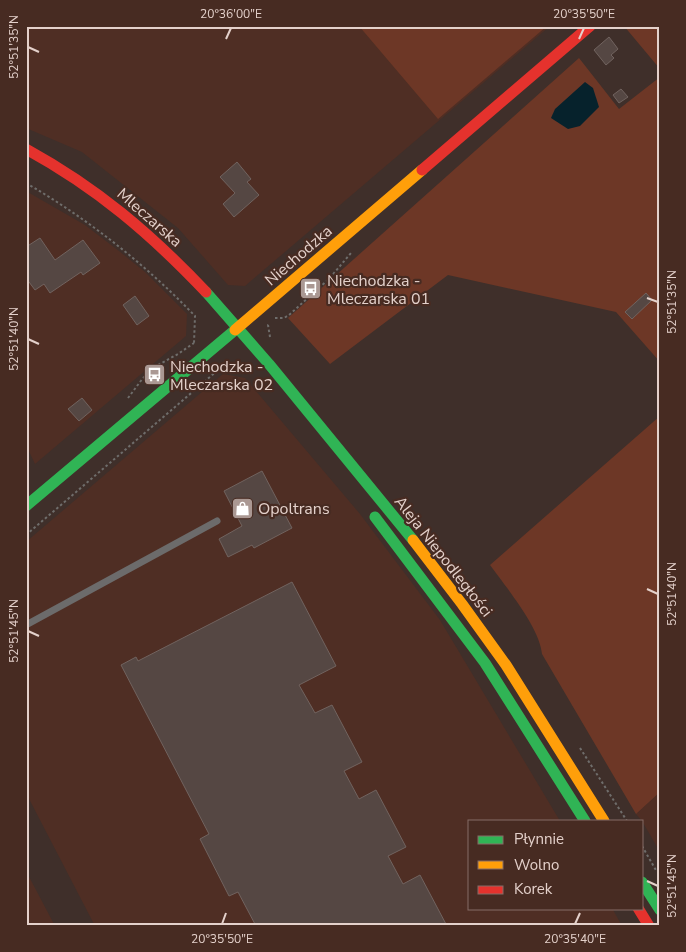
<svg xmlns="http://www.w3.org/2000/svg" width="686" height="952" font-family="'Nunito Sans',sans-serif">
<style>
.built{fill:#4f2e24}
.green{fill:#6d3726}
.water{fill:#06222c}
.building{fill:#554743;stroke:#71635f}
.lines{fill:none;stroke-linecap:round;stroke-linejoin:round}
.path{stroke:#6f6d6b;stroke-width:2;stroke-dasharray:2.5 2.5;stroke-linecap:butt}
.lane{stroke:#6c6b6b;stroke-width:7}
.fast{stroke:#30b455;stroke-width:11}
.slow{stroke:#ff9f0a;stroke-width:11}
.jam{stroke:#e5322d;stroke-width:11}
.ticks{fill:none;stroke:#e4d1cb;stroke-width:2}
.labels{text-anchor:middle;stroke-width:4.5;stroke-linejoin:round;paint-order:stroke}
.street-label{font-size:16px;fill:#e4d1cb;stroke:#472b22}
.poi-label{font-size:16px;fill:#e4d1cb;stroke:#472b22;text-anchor:start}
.neatline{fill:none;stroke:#e4d1cb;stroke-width:2}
.ticks-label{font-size:12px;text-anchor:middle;fill:#e4d1cb}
</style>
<rect width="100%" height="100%" fill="#3f2f2a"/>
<path class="built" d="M26 26H550L245 286 228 285 178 228 82 152 26 128Z
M26 191 85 225 119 251 145 272 187 314 186 336 35 464 26 445Z
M223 374 245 378 360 514 440 620 560 821H470V908H612L622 926H95L26 793V542Z
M660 792V852L642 821 636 814Z
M26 871 55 926H26Z"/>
<path class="green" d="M359 26H547L438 119Z
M624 26H660V69Z
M579 58 619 109 660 77V362L616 312 448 275 330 364 288 318Z
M660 416V792L636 814 542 654C540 628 506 587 490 565Z"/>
<path class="water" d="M585 82 593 88 599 107 580 126 568 129 551 118 555 109Z"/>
<path class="building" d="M609 37 618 49 611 55 614 58 606 65 594 50Z
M621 89 628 97 619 103 613 95Z
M237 162 251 179 247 182 259 195 234 217 223 204 235 193 220 177Z
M40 238 55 260 83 240 100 263 83 275 81 272 50 293 44 284 35 290 26 278V247Z
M646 293 652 300 632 319 625 312Z
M135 296 149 316 137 325 123 305Z
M82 398 92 410 79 421 68 409Z
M262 471 292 528 254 548 252 545 228 557 219 539 242 526 224 491Z
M292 582 336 666 299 685 315 713 332 705 362 762 344 771 359 799 376 790 406 847 388 856 403 884 420 875 447 926H256L238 892 229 896 200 839 209 834 121 665 136 657 138 661Z"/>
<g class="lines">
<path class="path" d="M26 183C88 219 145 264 195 316L194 343
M275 318H284L289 315 329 279 351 253
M270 337 268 325 270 323
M216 367 218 370 223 368 243 371 250 366
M128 398 143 378 158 365 178 354 194 343
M26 535 218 370
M580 748 627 821
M642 846 657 872"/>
<path class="lane" d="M26 625 217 521"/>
<path class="fast" d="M206 292 269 364 413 540
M26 506 235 330
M375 517 485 663 585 821
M642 882 660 910"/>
<path class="slow" d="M235 330 422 170
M413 540 462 604 506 665 604 821"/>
<path class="jam" d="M26 149C97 188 150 233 206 292
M422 170 590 26
M638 908 649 926"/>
</g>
<path class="ticks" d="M226 39 231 28M579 39 584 28M28 47 39 52M647 298 658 302M28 339 39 344M647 589 658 594M28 631 39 636M647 881 658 886M222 924 226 913M575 924 580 913"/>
<defs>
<symbol id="bus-square" viewBox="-11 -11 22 22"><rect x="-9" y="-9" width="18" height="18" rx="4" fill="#aa9893" stroke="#472b22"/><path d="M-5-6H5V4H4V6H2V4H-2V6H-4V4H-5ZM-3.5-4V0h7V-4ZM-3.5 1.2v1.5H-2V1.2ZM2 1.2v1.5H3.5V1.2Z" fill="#fff"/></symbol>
<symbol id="shop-square" viewBox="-11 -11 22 22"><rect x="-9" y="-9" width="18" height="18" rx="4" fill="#aa9893" stroke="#472b22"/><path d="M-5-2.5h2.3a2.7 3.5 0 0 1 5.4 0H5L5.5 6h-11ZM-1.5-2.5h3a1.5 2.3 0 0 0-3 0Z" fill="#fff"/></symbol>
</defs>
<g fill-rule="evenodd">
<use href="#bus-square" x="298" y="276" width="25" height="25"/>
<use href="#bus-square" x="142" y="362" width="25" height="25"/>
<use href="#shop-square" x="230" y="496" width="25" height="25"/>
</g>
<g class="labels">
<g class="street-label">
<text transform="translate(150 217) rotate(41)" y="6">Mleczarska</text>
<text transform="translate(298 255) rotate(-41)" y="6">Niechodzka</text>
<text transform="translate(444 556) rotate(52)" y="6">Aleja Niepodległości</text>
</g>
<g class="poi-label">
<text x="327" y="286">Niechodzka -<tspan x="327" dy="18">Mleczarska 01</tspan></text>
<text x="170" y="372">Niechodzka -<tspan x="170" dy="18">Mleczarska 02</tspan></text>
<text x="258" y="514">Opoltrans</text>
</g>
</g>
<rect width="686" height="952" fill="none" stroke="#472b22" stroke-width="55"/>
<rect x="468" y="820" width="175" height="90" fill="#472b22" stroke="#866d66"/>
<rect x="478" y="836" width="25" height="8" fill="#30b455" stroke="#866d66"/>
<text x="514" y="844" font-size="15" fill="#e4d1cb">Płynnie</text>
<rect x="478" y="861" width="25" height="8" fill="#ff9f0a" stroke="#866d66"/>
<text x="514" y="870" font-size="15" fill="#e4d1cb">Wolno</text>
<rect x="478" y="886" width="25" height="8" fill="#e5322d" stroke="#866d66"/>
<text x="514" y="894" font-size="15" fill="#e4d1cb">Korek</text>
<rect x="28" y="28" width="630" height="896" class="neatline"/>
<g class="ticks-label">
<text x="231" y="18">20°36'00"E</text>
<text x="584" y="18">20°35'50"E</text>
<text transform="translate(14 47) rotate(-90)" y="4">52°51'35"N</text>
<text transform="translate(672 302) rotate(-90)" y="4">52°51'35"N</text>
<text transform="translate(14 339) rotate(-90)" y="4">52°51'40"N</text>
<text transform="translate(672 594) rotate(-90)" y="4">52°51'40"N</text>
<text transform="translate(14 631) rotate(-90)" y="4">52°51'45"N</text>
<text transform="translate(672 886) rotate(-90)" y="4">52°51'45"N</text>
<text x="222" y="943">20°35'50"E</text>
<text x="575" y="943">20°35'40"E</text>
</g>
</svg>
